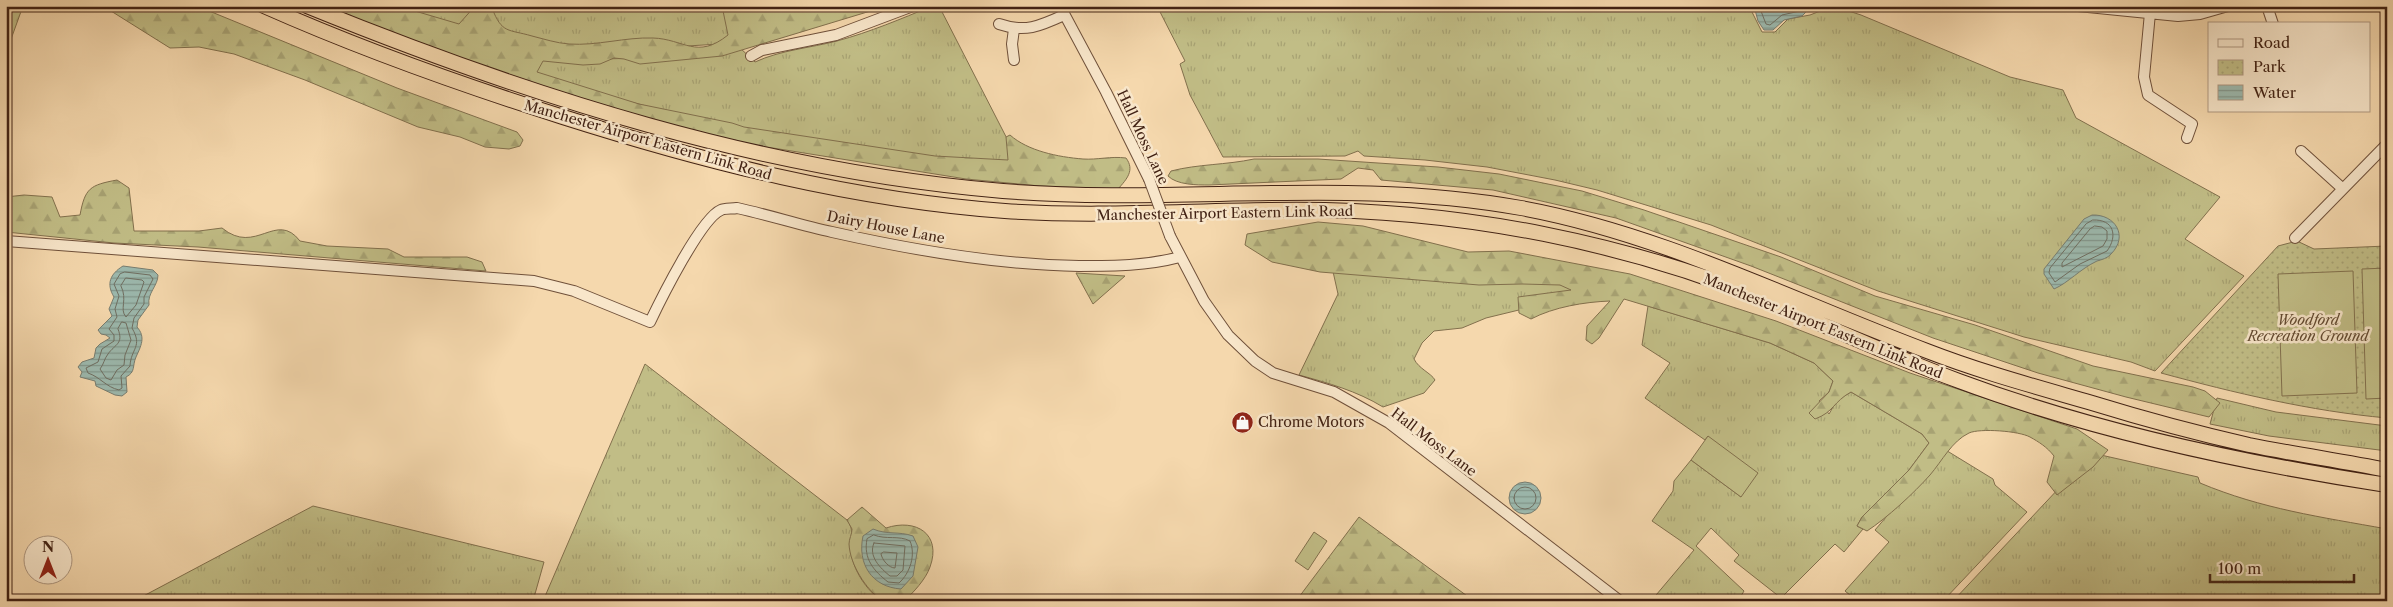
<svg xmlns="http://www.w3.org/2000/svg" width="2393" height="607" font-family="'Libre Caslon Text',serif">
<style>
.grass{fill:url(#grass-tufts);stroke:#82704d}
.forest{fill:url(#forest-firs);stroke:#82704d}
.park{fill:url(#park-dots);stroke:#82704d}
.pitch{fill:#c1bd86;stroke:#82704d}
.water{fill:url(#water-rules);stroke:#787d70}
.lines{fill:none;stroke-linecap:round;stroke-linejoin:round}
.shore{stroke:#6f6e61;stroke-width:1}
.minor-casing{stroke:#6f503a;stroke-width:12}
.highway-casing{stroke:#422214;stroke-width:16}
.minor{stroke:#f8e6ca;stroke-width:10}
.highway{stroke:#f5d8ad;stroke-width:14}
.minor-bridge-casing{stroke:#6f503a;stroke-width:12;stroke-linecap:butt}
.minor-bridge{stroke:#f8e6ca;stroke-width:10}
.labels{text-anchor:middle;stroke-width:5;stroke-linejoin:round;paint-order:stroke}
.street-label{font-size:14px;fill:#422214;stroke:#f8e6ca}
.park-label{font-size:14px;font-style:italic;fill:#624930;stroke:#f8e6ca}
.poi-label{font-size:14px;fill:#422214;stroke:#f8e6ca;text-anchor:start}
</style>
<defs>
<pattern id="grass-tufts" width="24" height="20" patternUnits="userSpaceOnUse" patternTransform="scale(1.25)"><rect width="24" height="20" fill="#c1bd86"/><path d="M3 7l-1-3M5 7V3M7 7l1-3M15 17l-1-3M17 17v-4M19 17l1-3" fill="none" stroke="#a7a273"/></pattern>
<pattern id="forest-firs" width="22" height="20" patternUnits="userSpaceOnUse" patternTransform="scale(1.25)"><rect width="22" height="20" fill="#c1bd86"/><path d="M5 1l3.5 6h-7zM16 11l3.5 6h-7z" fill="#a7a273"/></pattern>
<pattern id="park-dots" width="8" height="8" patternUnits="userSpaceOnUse" patternTransform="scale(1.25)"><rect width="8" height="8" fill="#c1bd86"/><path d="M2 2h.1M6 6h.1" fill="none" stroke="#a7a273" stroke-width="1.8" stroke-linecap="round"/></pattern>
<pattern id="water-rules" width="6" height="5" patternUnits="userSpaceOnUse" patternTransform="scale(1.25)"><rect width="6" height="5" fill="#9cb9ae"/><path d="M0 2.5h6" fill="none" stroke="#81968c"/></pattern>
</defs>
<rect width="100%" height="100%" fill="#f5d8ad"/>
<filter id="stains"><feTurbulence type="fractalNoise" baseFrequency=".004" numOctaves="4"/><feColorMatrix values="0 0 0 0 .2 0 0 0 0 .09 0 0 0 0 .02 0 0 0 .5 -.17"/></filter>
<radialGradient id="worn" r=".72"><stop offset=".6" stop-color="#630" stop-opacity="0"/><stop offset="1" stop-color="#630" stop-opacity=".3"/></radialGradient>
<path class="grass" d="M375 6H733L736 43 573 53Z
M932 6H939L1020 164 942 161 746 132 531 76 538 56 600 59 644 58 739 47 755 62C781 50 810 48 837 41 870 32 901 19 932 6Z
M1157 6H1749L1762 32H1775L1788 19 1810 15 1833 6 1861 15 2010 77 2063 90 2076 118 2220 197 2185 239 2244 276 2155 371 2131 362 2024 337 1878 291 1711 225 1597 190 1555 180 1487 167 1425 160 1364 156 1358 151 1345 156 1223 157 1190 95 1180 64 1185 61Z
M1330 258 1507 273 1593 292 1486 318 1462 328 1434 331 1422 343 1414 359C1419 369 1431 373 1435 380L1424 393 1383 407C1357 391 1328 383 1299 375L1338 294Z
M1648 306 1770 343 1814 363 1833 381 1829 392 1819 401 1829 414 1837 400 1851 392 1922 434 1929 443 1909 470 1862 517 1857 526 1863 529 1844 552 1835 544 1781 598 1734 561 1739 555 1711 528 1696 546 1744 591 1738 601H1651L1694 550 1652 521 1673 491 1674 481 1691 460 1741 497 1708 436 1705 440 1645 398 1670 363 1642 345Z
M645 364 847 520C855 529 850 540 851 551 853 570 866 590 882 601H543Z
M2217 398 2276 412 2387 426V451L2269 436 2210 424Z
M1944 449 1993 479 1995 485 2027 512 1943 601H1857L1845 591 1889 542 1875 530Z
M2092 453 2198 477 2200 483C2262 509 2321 517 2387 529V601H1953Z
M313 506 544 562 533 601H134Z"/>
<path class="forest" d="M6 6H23L6 53Z
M103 6H197L397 88 517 132 523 140 520 146 509 149 485 147 460 137 418 127 305 80 234 54 199 47 170 48Z
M326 6H398L459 24 475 6 492 8C502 34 508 29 532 36 544 39 556 43 569 44 597 46 625 37 653 38 684 39 697 60 728 35L722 6H887L722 56 640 64 624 59 614 58 600 64 583 65 543 61 537 72 639 104 732 123 744 127 935 156 1008 160 1006 137 1010 135C1028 151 1058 157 1083 159 1097 160 1111 156 1126 158 1135 170 1127 179 1118 189L1040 186 966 179 723 140 551 90 436 51Z
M1254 159H1318L1438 167 1499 174 1582 191 1644 210 1781 257 1875 296 1975 325 2093 366 2193 387 2205 391 2220 403 2209 417 2126 397 2038 373 1933 338 1751 266 1616 218 1493 190 1381 180 1373 170 1358 168 1341 179 1209 185C1197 185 1177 185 1168 176L1171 171C1198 164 1226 165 1254 159Z
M117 180 129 188 134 231H199L222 228C256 256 276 210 300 241L327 246 388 249 404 257H467L482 262 486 271 198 247 114 243 6 232V197L24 195 52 197 60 217 80 215C85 188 90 185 117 180Z
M1318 222 1363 226 1468 252 1509 251 1630 274 1776 321 1910 373 2077 429 2108 450 2093 467 2057 495 2047 482 2054 456C2047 447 2039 442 2030 437 2019 431 1980 428 1969 433 1952 441 1942 461 1930 475 1914 493 1887 518 1867 531L1857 526 1862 517 1909 470 1929 443 1922 434 1851 392C1833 402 1834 412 1815 419L1809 413 1829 392 1833 381 1814 363 1770 343 1624 299 1599 338 1592 344 1586 340 1587 326 1610 301C1584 302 1554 307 1531 319L1519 313 1518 297 1571 290 1560 285 1522 284 1479 285 1320 272 1272 262 1245 245 1247 234Z
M1076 273 1125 276 1093 304Z
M862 507 886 528C916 518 942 534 930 567 926 579 913 593 904 601H882C866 589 850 565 849 544 849 539 852 534 852 529L847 520Z
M1359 517 1474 601H1296Z"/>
<path class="park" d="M2297 241 2314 249 2387 246V418C2310 411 2235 393 2161 373L2278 246Z"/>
<path class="pitch" d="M2387 268V398L2366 399 2362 269Z
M2353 271 2357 393 2282 396 2278 274Z
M1708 436 1758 473 1741 497 1691 460Z
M1314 532 1327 541 1308 570 1295 561Z"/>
<path class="water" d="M1754 6H1805L1806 12 1802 16 1784 20 1773 30H1764L1758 21Z
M2092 215C2115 214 2129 236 2111 254 2108 258 2101 260 2097 261 2080 269 2068 283 2054 289L2044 274V269L2084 219Z
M123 266 153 270 158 275C158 286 147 293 149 305L138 320 137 327C146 337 141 346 136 357 132 366 136 372 126 377L127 392 122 396 115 395 96 386 95 381 80 377 82 372 78 367 82 362 94 358 96 348 100 344 110 338 106 335 101 334 98 330 112 316 109 309 114 297C106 284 110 274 123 266Z
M1509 498a16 16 0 1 1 32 0a16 16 0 1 1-32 0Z
M873 529C887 535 899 531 913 536L918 547 913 576 901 589C872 587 857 564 863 536Z"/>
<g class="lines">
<path class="shore" d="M1759 6 1766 24 1770 25 1782 15 1800 11 1801 6
M2093 220C2114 219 2118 236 2107 251L2080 264 2055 282 2049 273 2050 268 2086 224Z
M2095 226 2102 227 2107 231V239L2103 246 2062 267V263L2090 229Z
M125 272 150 275 153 279 144 297V304L134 318 132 328C143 347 131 348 130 366L121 376 122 388 119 390C106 387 100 377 88 373L86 368 98 362 102 349 114 341V335L109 329 117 317 115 309 119 296 114 284 120 274Z
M126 278 142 280 144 282 136 305 126 317C119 309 128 300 121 286Z
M122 322 126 323 131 340 125 355 124 365 117 370 111 380 106 378 100 369C104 364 104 359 108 354 115 344 124 344 118 329Z
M1514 498a11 11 0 1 1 22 0a11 11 0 1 1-22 0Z
M874 535C886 540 899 535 910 541 916 555 910 573 899 583L888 582C874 571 863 559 867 539Z
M874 543 905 546 903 570 897 576H890C880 568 868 556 874 543Z
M884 552 897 553 895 568C889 568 882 560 881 554Z"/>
<defs>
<path id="minor" d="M1060 6 1106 92 1149 179
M2078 6 2178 16 2200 14 2228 6
M2267 6 2273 24
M2150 13 2144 77 2148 95 2192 124 2187 138
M999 24C1025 33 1040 26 1064 15
M751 56 762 50 836 35 913 6
M1014 60 1012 44 1014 29
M2301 151 2343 189
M1170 236 1204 301 1228 335 1255 361 1273 373 1334 392 1389 423 1620 601
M2295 238 2387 144
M6 241 534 281 574 291 650 322C660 301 701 218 721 210 725 208 732 209 737 208 769 215 800 225 832 232 912 250 997 265 1079 266 1114 266 1146 266 1180 257"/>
<path id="highway" d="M264 6C361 49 462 85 563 117 708 163 854 200 1005 211 1093 217 1181 211 1269 210 1362 208 1453 216 1544 234 1619 249 1695 271 1765 300 1830 327 1893 357 1959 381 2096 432 2242 463 2387 485
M307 6C531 97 762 171 1003 191 1176 205 1350 177 1521 208 1663 234 1793 301 1927 351 1981 372 2037 387 2092 403 2144 419 2196 433 2249 445 2294 454 2341 461 2387 470"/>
</defs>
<use href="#minor" class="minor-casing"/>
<use href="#highway" class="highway-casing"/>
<use href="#minor" class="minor"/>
<use href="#highway" class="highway"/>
<defs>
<path id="minor-bridge" d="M1149 179 1170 236"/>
</defs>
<use href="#minor-bridge" class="minor-bridge-casing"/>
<use href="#minor-bridge" class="minor-bridge"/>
</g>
<defs>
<symbol id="shop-disc" viewBox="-11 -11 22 22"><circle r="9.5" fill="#8f2418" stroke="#f8e6ca"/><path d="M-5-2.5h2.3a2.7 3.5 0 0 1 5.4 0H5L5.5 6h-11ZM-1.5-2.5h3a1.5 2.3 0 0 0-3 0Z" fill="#fff"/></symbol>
</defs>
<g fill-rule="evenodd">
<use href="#shop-disc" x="1230" y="410" width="25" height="25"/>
</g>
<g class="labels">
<g class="street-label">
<text transform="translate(1143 137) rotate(65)" y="5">Hall Moss Lane</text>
<text transform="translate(648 140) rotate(16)" y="5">Manchester Airport Eastern Link Road</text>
<text transform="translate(1225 213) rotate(-1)" y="5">Manchester Airport Eastern Link Road</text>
<text transform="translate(886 227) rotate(11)" y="5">Dairy House Lane</text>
<text transform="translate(1823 326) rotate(22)" y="5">Manchester Airport Eastern Link Road</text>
<text transform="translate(1434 442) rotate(37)" y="5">Hall Moss Lane</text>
</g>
<g class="park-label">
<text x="2308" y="325">Woodford<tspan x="2308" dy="16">Recreation Ground</tspan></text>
</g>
<g class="poi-label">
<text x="1258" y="427">Chrome Motors</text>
</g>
</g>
<rect width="2393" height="607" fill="none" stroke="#f5d8ad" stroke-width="25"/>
<rect x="8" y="8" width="2378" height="592" fill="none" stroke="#422214" stroke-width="2.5"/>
<rect x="12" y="12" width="2368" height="582" fill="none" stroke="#422214"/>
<rect x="2208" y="22" width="162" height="90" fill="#f8e6ca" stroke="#af9881"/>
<rect x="2218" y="39" width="25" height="8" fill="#f8e6ca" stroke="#af9881"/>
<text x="2253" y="48" font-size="15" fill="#422214">Road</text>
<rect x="2218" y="60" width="25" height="15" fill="url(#park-dots)" stroke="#af9881"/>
<text x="2253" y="72" font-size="15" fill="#422214">Park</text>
<rect x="2218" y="85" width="25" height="15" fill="url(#water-rules)" stroke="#af9881"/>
<text x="2253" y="98" font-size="15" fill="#422214">Water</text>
<g transform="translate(48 560)"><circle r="24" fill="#f8e6ca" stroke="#af9881"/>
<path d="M0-4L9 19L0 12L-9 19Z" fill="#8f2418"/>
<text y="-8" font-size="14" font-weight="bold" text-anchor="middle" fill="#422214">N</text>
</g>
<path d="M2210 574v8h144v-8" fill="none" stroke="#422214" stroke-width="2.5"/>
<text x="2218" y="574" font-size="15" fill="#422214" stroke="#f8e6ca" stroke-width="4" paint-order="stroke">100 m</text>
<rect width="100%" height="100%" filter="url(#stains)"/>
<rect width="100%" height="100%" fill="url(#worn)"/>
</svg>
